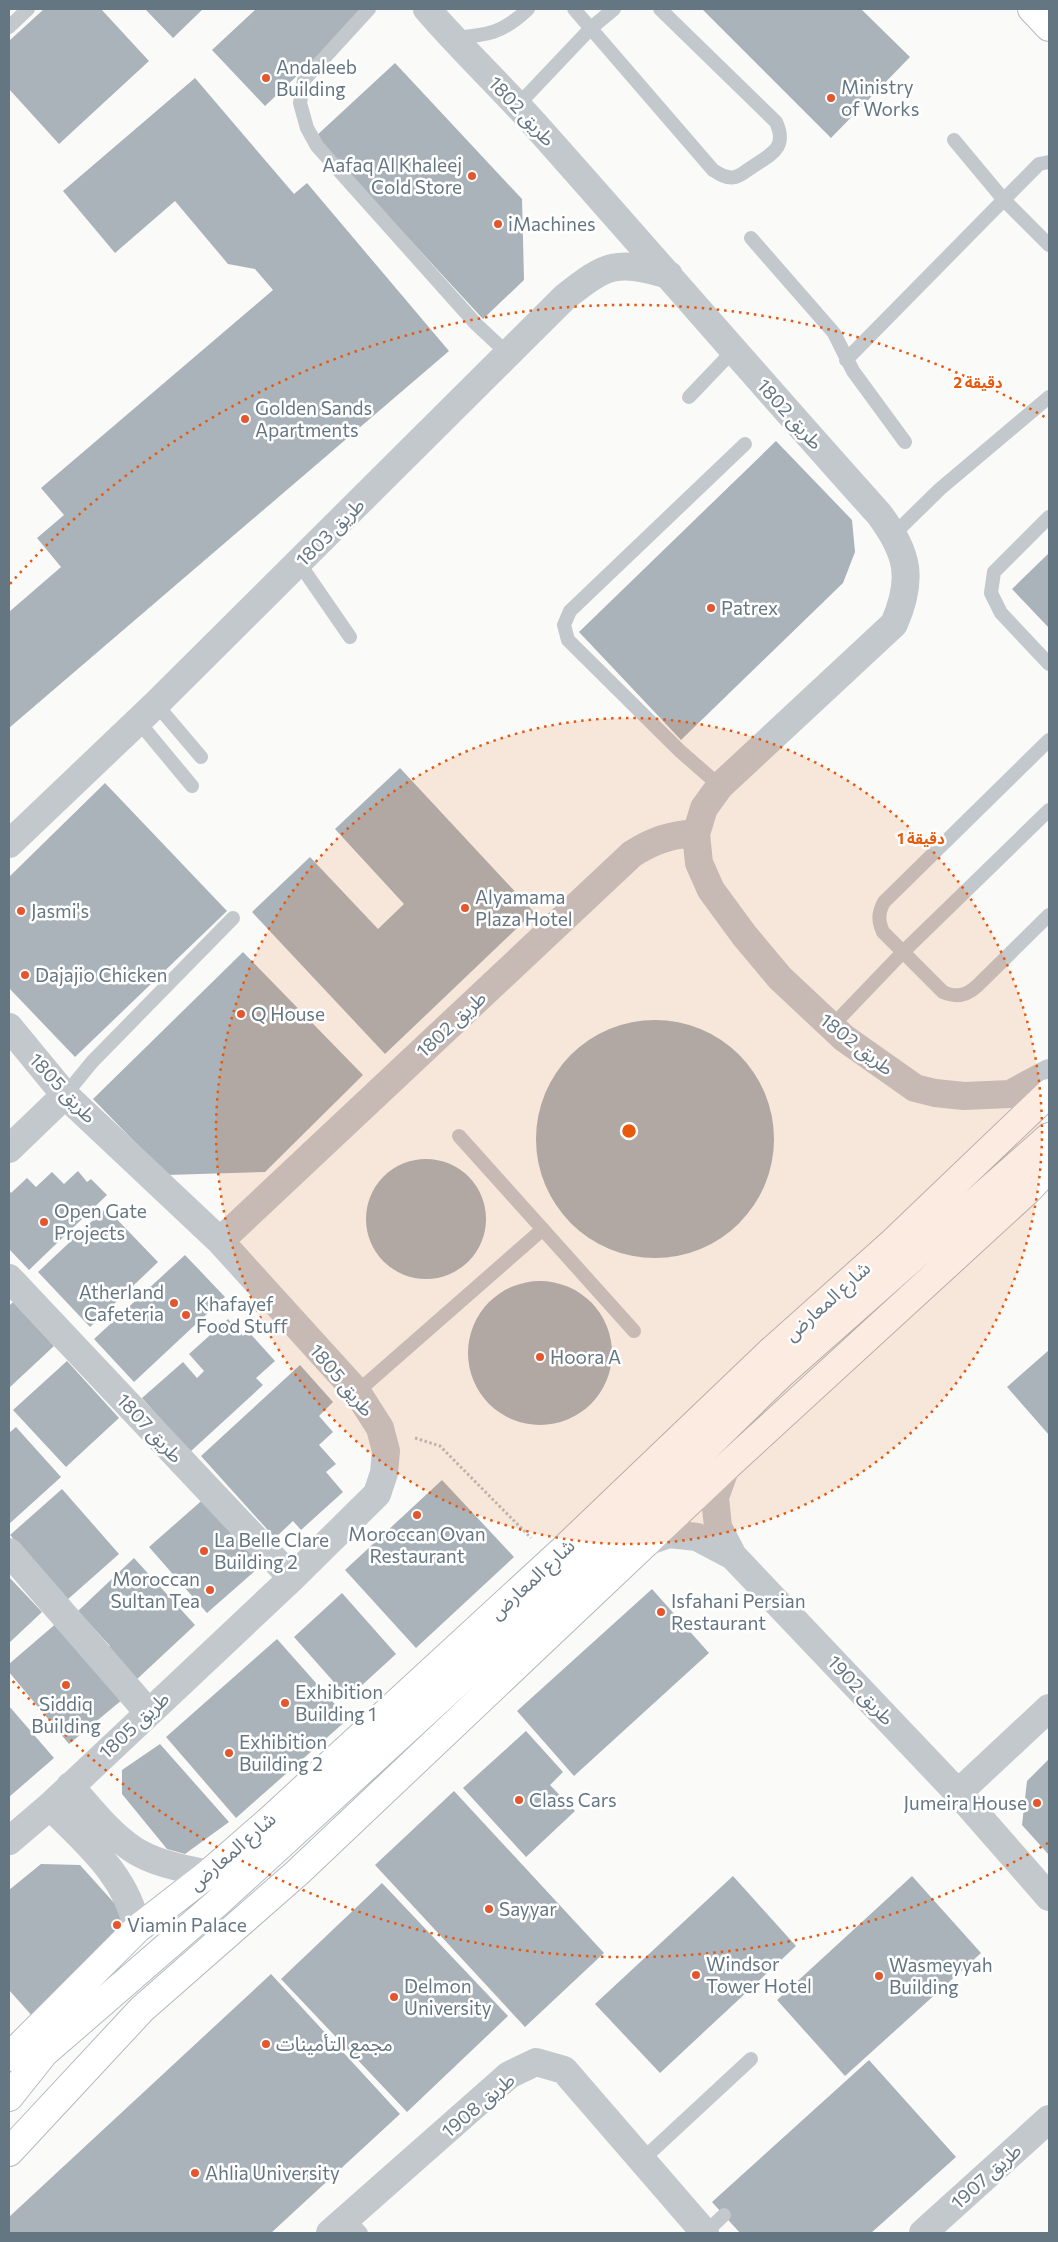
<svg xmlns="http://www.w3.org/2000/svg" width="1058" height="2242" font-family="Commissioner,'Noto Sans Arabic',sans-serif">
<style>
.building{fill:#aab3b9}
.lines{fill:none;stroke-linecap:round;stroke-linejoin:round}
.secondary-casing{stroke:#b3babf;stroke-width:30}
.path{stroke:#bbbfc2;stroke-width:3;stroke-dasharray:2.5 2.5;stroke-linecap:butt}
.lane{stroke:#c3c8cc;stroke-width:14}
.street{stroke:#c3c8cc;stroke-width:28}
.secondary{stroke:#fff;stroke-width:28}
.ring{fill:none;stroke:#e8590c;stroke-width:2.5;stroke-dasharray:2.5 5}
.poi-dot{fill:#e4572e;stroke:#fff;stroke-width:2}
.labels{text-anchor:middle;stroke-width:5;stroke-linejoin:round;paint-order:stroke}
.poi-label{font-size:19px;fill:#657683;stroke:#fff;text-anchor:start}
.street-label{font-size:19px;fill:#657683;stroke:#fff}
.centre{fill:#e8590c;stroke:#fff;stroke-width:2.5}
.ring-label{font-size:15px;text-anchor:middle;font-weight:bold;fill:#e8590c;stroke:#fff;stroke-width:5;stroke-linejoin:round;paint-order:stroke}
</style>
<rect width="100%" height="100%" fill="#fafaf8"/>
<path class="building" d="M44 9H101L149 61 59 144 9 89V41Z
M145 9H203L173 38Z
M256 9H368L265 106 212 50Z
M702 9H861L910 57 831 138Z
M395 63 522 199 524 280 483 319 315 137Z
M195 78 294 194 307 183 449 351 9 728V612L61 567 37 538 64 515 41 488 273 290 255 269 228 264 175 201 115 253 63 191Z
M776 441 852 520 855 552 843 583 681 740 579 632Z
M1049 553V628L1012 589Z
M400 768 534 912 385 1054 252 912 310 857 378 929 404 904 335 829Z
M105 783 227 911 75 1057 9 988V877Z
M243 952 363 1075 265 1172 167 1175 93 1099Z
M536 1139a119 119 0 1 1 238 0a119 119 0 1 1-238 0Z
M366 1219a60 60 0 1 1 120 0a60 60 0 1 1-120 0Z
M78 1171 87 1182 91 1179 107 1195 29 1270 9 1249V1190L11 1193 27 1178 36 1187 52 1172 64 1184Z
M106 1208 158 1262 90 1327 38 1272Z
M185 1255 225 1297 134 1382 94 1339Z
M468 1353a72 72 0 1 1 144 0a72 72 0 1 1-144 0Z
M13 1302 54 1346 9 1388V1306Z
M228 1319 243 1336 248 1331 275 1361 256 1378 263 1385 190 1452 142 1398 183 1362 197 1378 204 1371 189 1354Z
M1049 1350V1435L1007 1387Z
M67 1361 119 1418 66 1467 13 1410Z
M300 1365 333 1402 319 1416 333 1432 319 1445 336 1464 326 1472 343 1492 301 1530 293 1521 275 1538 201 1456Z
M16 1427 61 1477 9 1524V1433Z
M442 1480 514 1557 416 1648 345 1570Z
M62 1489 119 1554 67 1600 10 1535Z
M207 1496 259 1555 257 1569 207 1613 149 1547Z
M134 1558 195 1625 135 1681 106 1649 110 1646 78 1611Z
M9 1577 42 1612 9 1643Z
M652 1589 709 1653 574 1776 517 1711Z
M342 1593 396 1654 348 1698 294 1637Z
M59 1621 123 1699 69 1744 9 1672V1664Z
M277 1639 348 1719 236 1818 166 1737Z
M9 1706 54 1758 9 1797Z
M526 1731 563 1772 550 1785 575 1811 526 1857 463 1788Z
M160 1744 229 1822 185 1854 167 1849 122 1794V1770Z
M1049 1759V1855L1022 1825 1027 1781Z
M454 1791 604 1953 525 2027 375 1865Z
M41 1864 80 1865 125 1915 124 1936 33 2017 9 1990V1890Z
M733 1876 796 1946 660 2073 595 2004Z
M912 1876 981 1953 845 2076 777 2000Z
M382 1883 508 2016 407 2112 281 1979Z
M271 1974 400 2114 271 2233H9V2217Z
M869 2060 956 2157 871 2233H740L712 2202Z"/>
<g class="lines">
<defs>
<path id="secondary" d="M1032 9 1049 27
M9 2057 137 1929 208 1874 271 1819 562 1551 769 1353 890 1245 1049 1093
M9 2097 44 2053 216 1904 578 1572 781 1374 1049 1137
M9 2152 142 2009 297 1873 726 1467 1027 1191 1049 1168"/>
</defs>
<use href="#secondary" class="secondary-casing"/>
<path class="path" d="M415 1438 440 1446 531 1538"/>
<path class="lane" d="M369 9 304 80 300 103 307 128 317 146 476 324 508 354
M574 9 713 170C719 174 727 179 735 177 741 176 747 170 752 167 771 154 788 148 776 122L660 9
M9 27 28 9
M452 38C487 35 502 34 528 9
M518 105 591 28 614 9
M954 140 1004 200 1049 245
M751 238 834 333 853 371 905 442
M846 360 1039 164 1049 162
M689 397 733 351
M1049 517 994 572 991 593 1001 613 1049 664
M894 534 940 489 1049 397
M299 563 350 637
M156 704 201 757
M138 721 192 786
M1049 740 884 902C878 913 878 921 883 932L943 992C956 998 966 996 977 986L1049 915
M720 786 680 751 568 640 564 625 570 611 745 444
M832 1026 903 952 1049 810
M65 1095 92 1062 233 918
M459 1136 634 1331
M357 1392 543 1229
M642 2160 751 2059
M347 2218 361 2233
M705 2233 724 2215"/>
<path class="street" d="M427 9C462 50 502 87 538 128 652 256 764 386 879 514 908 553 914 578 894 624L720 786 704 808 696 834 699 863 711 890 744 935 780 978 844 1038 915 1088 935 1093 964 1096 1010 1094 1049 1073
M9 844 156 704 565 297C608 263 616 260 669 275
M9 1027 65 1095 220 1241 357 1392 380 1428 386 1451 384 1473 377 1494 292 1578 50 1806 9 1841
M9 1149 65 1095
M220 1241 632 854C652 841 672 833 696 834
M9 1278 292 1578
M726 1467 715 1497 718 1527 733 1556 958 1793 1049 1897
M646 1542 669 1534 697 1537 733 1556
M9 1552 148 1712
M70 1786C90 1808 109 1834 134 1850 156 1864 183 1868 208 1874
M958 1793 1049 1708
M50 1806C86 1843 127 1875 137 1929
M330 2233 509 2075 536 2062 564 2070 705 2233
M923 2233 1049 2119"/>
<use href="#secondary" class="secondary"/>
</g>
<circle cx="629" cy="1131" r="413" fill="#e8590c" fill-opacity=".12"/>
<g class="ring">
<circle cx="629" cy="1131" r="413"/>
<path d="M1048 1843A826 826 0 0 1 10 1678M10 584A826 826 0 0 1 1048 419"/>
</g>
<g class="poi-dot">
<circle cx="266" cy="78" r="5"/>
<circle cx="831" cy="98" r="5"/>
<circle cx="472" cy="176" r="5"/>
<circle cx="498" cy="224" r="5"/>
<circle cx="245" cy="419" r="5"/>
<circle cx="711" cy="608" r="5"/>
<circle cx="465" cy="908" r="5"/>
<circle cx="21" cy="911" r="5"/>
<circle cx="25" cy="975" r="5"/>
<circle cx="241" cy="1014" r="5"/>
<circle cx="44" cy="1222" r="5"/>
<circle cx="174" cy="1303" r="5"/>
<circle cx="186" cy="1315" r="5"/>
<circle cx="540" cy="1357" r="5"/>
<circle cx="417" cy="1515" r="5"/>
<circle cx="204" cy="1551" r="5"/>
<circle cx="210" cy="1590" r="5"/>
<circle cx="661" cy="1612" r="5"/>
<circle cx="66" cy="1685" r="5"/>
<circle cx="285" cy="1703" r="5"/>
<circle cx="229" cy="1753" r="5"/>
<circle cx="519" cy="1800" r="5"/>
<circle cx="1037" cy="1803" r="5"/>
<circle cx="489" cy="1909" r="5"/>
<circle cx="117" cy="1925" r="5"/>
<circle cx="696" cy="1975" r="5"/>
<circle cx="879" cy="1976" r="5"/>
<circle cx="394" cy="1997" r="5"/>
<circle cx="266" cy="2044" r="5"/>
<circle cx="195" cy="2173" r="5"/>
</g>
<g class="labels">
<g class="poi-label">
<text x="276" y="74">Andaleeb<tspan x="276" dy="22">Building</tspan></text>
<text x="841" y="94">Ministry<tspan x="841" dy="22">of Works</tspan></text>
<text x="462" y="172" text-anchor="end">Aafaq Al Khaleej<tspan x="462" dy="22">Cold Store</tspan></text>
<text x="508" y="231">iMachines</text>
<text x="255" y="415">Golden Sands<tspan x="255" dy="22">Apartments</tspan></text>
<text x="721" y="615">Patrex</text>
<text x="475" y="904">Alyamama<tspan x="475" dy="22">Plaza Hotel</tspan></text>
<text x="31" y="918">Jasmi's</text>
<text x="35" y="982">Dajajio Chicken</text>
<text x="251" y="1021">Q House</text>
<text x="54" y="1218">Open Gate<tspan x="54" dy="22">Projects</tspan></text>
<text x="164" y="1299" text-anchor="end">Atherland<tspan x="164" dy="22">Cafeteria</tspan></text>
<text x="196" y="1311">Khafayef<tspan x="196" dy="22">Food Stuff</tspan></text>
<text x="550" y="1364">Hoora A</text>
<text x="417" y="1541" text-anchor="middle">Moroccan Ovan<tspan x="417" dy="22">Restaurant</tspan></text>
<text x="214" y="1547">La Belle Clare<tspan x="214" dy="22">Building 2</tspan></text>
<text x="200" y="1586" text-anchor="end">Moroccan<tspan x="200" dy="22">Sultan Tea</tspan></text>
<text x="671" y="1608">Isfahani Persian<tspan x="671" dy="22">Restaurant</tspan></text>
<text x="295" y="1699">Exhibition<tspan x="295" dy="22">Building 1</tspan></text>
<text x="66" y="1711" text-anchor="middle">Siddiq<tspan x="66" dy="22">Building</tspan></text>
<text x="239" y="1749">Exhibition<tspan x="239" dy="22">Building 2</tspan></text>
<text x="529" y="1807">Class Cars</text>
<text x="1027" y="1810" text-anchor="end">Jumeira House</text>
<text x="499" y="1916">Sayyar</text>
<text x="127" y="1932">Viamin Palace</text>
<text x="706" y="1971">Windsor<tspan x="706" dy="22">Tower Hotel</tspan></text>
<text x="889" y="1972">Wasmeyyah<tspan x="889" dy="22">Building</tspan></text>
<text x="404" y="1993">Delmon<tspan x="404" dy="22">University</tspan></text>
<text x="276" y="2051">مجمع التأمينات</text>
<text x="205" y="2180">Ahlia University</text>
</g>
<g class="street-label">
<text transform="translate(522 111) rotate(47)" y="7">طريق 1802</text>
<text transform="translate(790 414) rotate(48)" y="7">طريق 1802</text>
<text transform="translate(330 532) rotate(-45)" y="7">طريق 1803</text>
<text transform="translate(451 1024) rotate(-43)" y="7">طريق 1802</text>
<text transform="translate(857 1044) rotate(38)" y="7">طريق 1802</text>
<text transform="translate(63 1088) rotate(47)" y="7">طريق 1805</text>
<text transform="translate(827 1301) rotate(-42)" y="7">شارع المعارض</text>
<text transform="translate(342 1380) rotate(50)" y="7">طريق 1805</text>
<text transform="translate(150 1428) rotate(47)" y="7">طريق 1807</text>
<text transform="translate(532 1579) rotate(-43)" y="7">شارع المعارض</text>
<text transform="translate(861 1690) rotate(47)" y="7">طريق 1902</text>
<text transform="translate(134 1725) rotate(-43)" y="7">طريق 1805</text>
<text transform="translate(232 1851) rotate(-41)" y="7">شارع المعارض</text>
<text transform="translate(478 2105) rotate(-40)" y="7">طريق 1908</text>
<text transform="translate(986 2176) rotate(-42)" y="7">طريق 1907</text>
</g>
</g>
<circle cx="629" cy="1131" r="8" class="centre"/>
<g class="ring-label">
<text x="978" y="388">2 دقيقة</text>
<text x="921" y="844">1 دقيقة</text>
</g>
<rect width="1058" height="2242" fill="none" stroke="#657683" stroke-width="20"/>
</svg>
